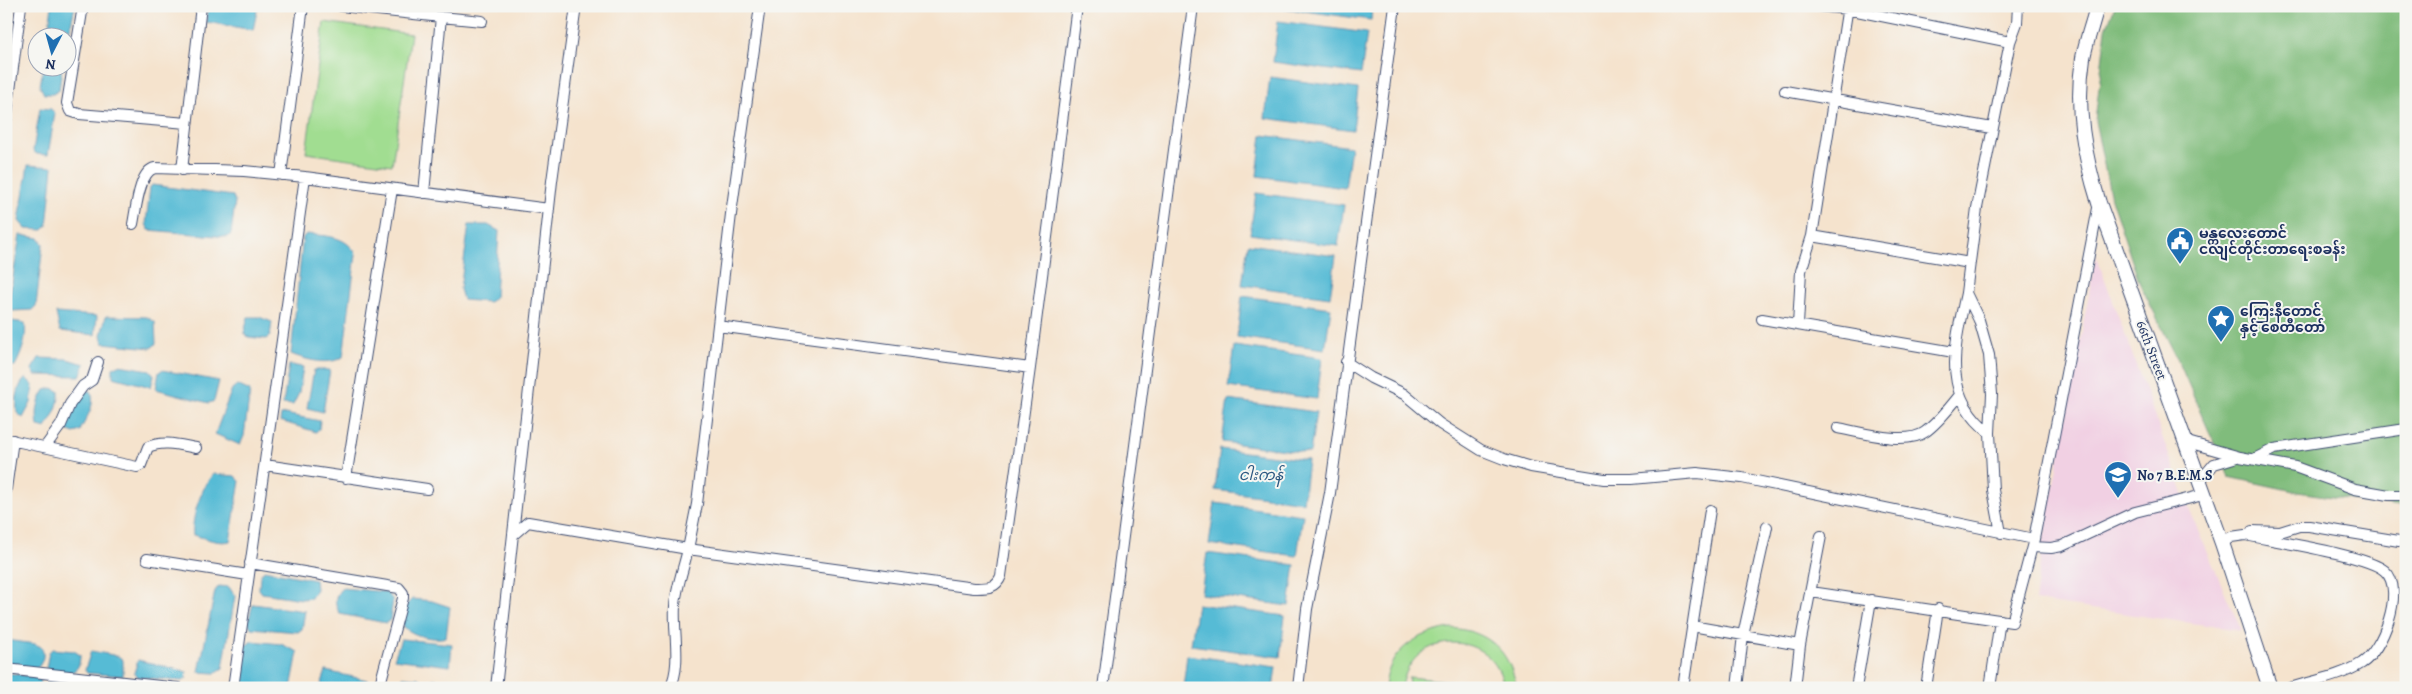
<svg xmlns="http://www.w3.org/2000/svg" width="2412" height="694" font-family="Alegreya,'Noto Sans Myanmar',serif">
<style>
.built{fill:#f1d0e3}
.green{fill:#a1dd91;stroke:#5e8678}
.forest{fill:#80bc7b;stroke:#4e766c}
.water{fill:#56bbd5;stroke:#38759a}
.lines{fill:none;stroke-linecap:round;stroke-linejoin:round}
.street-casing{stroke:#3c4a6f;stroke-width:12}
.secondary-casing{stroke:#3c4a6f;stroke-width:16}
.street{stroke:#fff;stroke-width:10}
.secondary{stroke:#fff;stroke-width:14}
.rail-casing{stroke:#1b2f5e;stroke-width:4.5}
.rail{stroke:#f6f6f2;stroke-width:2.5;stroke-dasharray:8;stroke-linecap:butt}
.labels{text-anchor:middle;stroke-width:4;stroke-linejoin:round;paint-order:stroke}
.poi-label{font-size:14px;font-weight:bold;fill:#1b2f5e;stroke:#f6f6f2;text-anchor:start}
.street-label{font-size:14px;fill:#1b2f5e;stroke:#f6f6f2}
.water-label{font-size:15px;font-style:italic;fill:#2d5982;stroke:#f6f6f2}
</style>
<rect width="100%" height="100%" fill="#f6f6f2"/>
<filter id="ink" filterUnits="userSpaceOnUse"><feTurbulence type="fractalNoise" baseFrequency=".02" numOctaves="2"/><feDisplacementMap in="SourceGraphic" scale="10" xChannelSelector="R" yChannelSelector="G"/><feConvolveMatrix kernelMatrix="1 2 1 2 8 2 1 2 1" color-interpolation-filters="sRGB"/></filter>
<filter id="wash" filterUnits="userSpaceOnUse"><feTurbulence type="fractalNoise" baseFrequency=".0096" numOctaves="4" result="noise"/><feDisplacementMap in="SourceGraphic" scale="20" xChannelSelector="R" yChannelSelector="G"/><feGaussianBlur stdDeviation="1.12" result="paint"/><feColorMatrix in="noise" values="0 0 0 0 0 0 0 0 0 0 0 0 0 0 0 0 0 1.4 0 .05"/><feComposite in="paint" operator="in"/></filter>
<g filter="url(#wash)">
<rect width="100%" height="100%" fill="#f5e3cd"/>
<path class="built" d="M2096 255 2186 502 2241 630 2035 601 2042 548Z"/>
<path class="green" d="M324 22 411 34 392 165 306 153Z
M1450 628C1489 631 1509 650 1517 688H1504C1496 629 1410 627 1402 688H1385C1388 650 1416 634 1450 628Z
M1409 677 1497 686 1496 688H1408Z"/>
<path class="forest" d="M2115 6H2406V508L2298 492 2229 477 2178 360 2139 282 2111 198 2095 121 2106 29Z"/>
<path class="water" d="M52 6H75L69 33 55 36 48 33Z
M208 6H258L253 30 206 22Z
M1283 6H1372L1371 20 1282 8Z
M1278 21 1367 33 1361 74 1273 62Z
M43 68H62L59 90 53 94H44L40 86Z
M1270 77 1358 89 1353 130 1265 118Z
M40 108 51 109 55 113 48 155 37 154 33 151Z
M1262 135 1351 147 1345 188 1257 176Z
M28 165 53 167 47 226 43 230 26 229 19 221Z
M152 185 233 196 235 202 231 234 228 237 149 230 146 224 150 187Z
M1256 193 1344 205 1338 246 1250 234Z
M469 225H488L499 231 495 297 489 302 463 300 460 289Z
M306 234C325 236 346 235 356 254L343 357C329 366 306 360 291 354L303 237Z
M20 235 39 238 43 244 36 306 32 310 12 311 8 307Z
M1248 244 1336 256 1330 297 1242 285Z
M1242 296 1331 308 1325 349 1237 337Z
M56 313 97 316 95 335 60 331Z
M106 316 147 317 155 322 156 344 151 348 103 343 101 335Z
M248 317H259L272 322 270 336 266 339 248 337 244 333Z
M12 321 25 323C27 338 22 353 15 366H6L7 343Z
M1234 346 1322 358 1317 399 1228 387Z
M39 358 67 359 85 364 80 376 35 375 32 369Z
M119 365 150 370 154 375 151 387 113 377V368Z
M289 365 303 367 299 393 293 405 283 404Z
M162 370 219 381 214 401 209 403 156 389 159 372Z
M314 370H330L323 412 307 408Z
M26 378 33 385 31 403 23 418 17 413C16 401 16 386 26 378Z
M237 385 250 391 244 436 240 445 215 434 232 389Z
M52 388 59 391C60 405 53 416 46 428L38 426C36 411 37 403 45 390Z
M84 390 90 391C98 402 85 420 80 431L74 433 66 430 70 414Z
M1228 400 1316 412 1310 453 1222 442Z
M285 414 320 421 319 429 316 432 280 421 281 415Z
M1220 449 1308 460 1303 502 1215 490Z
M213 474 235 476 240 481 230 541C217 544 206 538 193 535 191 517 202 487 213 474Z
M1215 503 1303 515 1297 556 1209 544Z
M1207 553 1295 565 1289 606 1201 594Z
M264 570 315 580 316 589 311 598 302 599 262 593 259 589 260 576Z
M219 586 229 587 235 596 223 668 215 673 199 672 215 591Z
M342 588 386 592 393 600 390 620 386 623 340 614C334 604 334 596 342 588Z
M412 599 432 601 450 607 446 637C433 641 408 635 401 623L404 607Z
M253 604 305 611 302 629 298 632 251 628 248 622Z
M1197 604 1285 616 1280 657 1191 645Z
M401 639 452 644 450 666 394 659Z
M6 640 35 644 41 647C46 654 42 665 35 670L6 665Z
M252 641 281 644 298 652 291 688C273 688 258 685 239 683L245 646Z
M52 649 74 651 80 655C80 669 75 674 61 672 55 672 50 672 46 668L49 652Z
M91 651 118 656 123 660V676L87 673 85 670Z
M1187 655 1276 667 1273 688H1183Z
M138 660 187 672 186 679 182 681 138 677 134 673Z
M326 671 367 680V688H320Z
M6 673 38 677 41 681 39 688H6Z
M403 677 418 678 423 682 422 688H400Z
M434 679 451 682 450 688H430L431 680Z
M49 681 72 683 74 688H45Z"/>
</g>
<g filter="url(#ink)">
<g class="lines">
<defs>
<path id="street" d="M83 6 67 103 70 111 79 114 187 123
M341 6 441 17
M1818 6 1847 9 2010 42
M1848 6 1812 236 1970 263
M1785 91 1992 128
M6 121 21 6
M182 170 201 6
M281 175 303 6
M424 193 441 17 482 21
M133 224C136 210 139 171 155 168L244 171 305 177 549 209
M1966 293C1955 345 1940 395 1990 433
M1762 319 1954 352
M1798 325 1801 271 1812 236
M1346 362 1371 378 1404 394 1440 424 1481 450 1504 459 1531 467 1604 479H1632L1697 473 1742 478 2034 539
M1030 368 1077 6
M1838 428C1860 432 1906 446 1925 432 1939 422 1949 408 1960 395
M6 439 137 467 141 465 148 447C164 440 179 445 196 448
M2184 441 2240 457 2295 467 2355 489 2389 495H2406
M45 447 61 425 70 404 83 386 92 380 98 362
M2254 459 2274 449 2406 429
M265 465 427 489
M346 478 392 189
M2199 482 2214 464 2237 457
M6 489 13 440
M2252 531 2280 532 2299 526H2309L2399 541
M2001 533 1993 490 1990 433 1992 394 1989 355 1979 320 1966 293 1977 208 2010 42 2017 23 2018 6
M513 535 528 522 688 549 697 504 731 214 760 6
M2222 543 2231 537 2245 535C2273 541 2367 555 2385 571 2406 590 2382 651 2362 663 2342 676 2313 681 2290 688
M2032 547 2051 548 2062 546 2135 512 2203 495
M688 549 974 588C986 588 996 589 1001 576L1030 368 718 326
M147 559 248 575
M250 563 399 588 403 593V598L379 688
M1811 592 2012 622 2034 539 2099 203
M1692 626 1800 645
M6 669 178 688
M233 688 305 177
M496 688 552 181 576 6
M670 688C682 665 673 632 675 606 676 588 684 567 688 549L682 548
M1103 688 1193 6
M1298 688 1307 609 1330 493 1395 6
M1683 688 1710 510
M1737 688 1743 635 1767 527
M1795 688 1800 645 1821 536
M1856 688 1871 600
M1926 688 1938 609
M1990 688 2000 620"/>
<path id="secondary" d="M2097 6C2093 23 2086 41 2083 58 2075 108 2084 155 2099 203L2222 543 2270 688"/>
</defs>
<use href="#street" class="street-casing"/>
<use href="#secondary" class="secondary-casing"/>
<use href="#street" class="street"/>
<use href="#secondary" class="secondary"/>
<defs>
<path id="rail" d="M6 40 11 6"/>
</defs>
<use href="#rail" class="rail-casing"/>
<use href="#rail" class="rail"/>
</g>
</g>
<defs>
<symbol id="civic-pin" viewBox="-11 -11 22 30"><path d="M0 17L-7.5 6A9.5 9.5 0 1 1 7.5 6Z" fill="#1f6fb2" stroke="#f6f6f2"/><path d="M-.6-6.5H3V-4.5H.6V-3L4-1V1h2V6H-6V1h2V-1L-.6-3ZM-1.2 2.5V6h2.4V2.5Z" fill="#fff"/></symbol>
<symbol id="sight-pin" viewBox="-11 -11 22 30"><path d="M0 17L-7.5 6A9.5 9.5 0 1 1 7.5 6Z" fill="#1f6fb2" stroke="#f6f6f2"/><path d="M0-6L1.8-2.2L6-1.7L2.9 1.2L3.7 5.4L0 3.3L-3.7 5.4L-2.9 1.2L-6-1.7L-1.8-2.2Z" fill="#fff"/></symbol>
<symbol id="school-pin" viewBox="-11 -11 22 30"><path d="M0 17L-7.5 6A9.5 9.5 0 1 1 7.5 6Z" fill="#1f6fb2" stroke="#f6f6f2"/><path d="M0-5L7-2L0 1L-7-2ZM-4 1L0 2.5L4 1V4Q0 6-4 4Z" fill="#fff"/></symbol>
</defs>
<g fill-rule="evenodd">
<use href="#civic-pin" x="2164" y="225" width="32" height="43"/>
<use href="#sight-pin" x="2205" y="303" width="32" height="43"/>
<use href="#school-pin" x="2102" y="459" width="32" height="43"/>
</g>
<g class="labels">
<g class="poi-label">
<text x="2199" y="238">မန္တလေးတောင်<tspan x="2199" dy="16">ငလျင်တိုင်းတာရေးစခန်း</tspan></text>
<text x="2240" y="316">ကြေးနီတောင်<tspan x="2240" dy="16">နှင့် စေတီတော်</tspan></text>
<text x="2137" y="480">No 7 B.E.M.S</text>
</g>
<g class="street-label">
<text transform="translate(2152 350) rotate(69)" y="5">66th Street</text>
</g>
<g class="water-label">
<text x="1261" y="480">ငါးကန်</text>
</g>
</g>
<rect width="2412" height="694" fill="none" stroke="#f6f6f2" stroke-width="25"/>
<g transform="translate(52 52) rotate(186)"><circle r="24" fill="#f6f6f2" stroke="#9ea6b7"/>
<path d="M0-4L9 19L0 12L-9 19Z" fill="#1f6fb2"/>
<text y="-8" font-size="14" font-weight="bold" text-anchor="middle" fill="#1b2f5e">N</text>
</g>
</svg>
